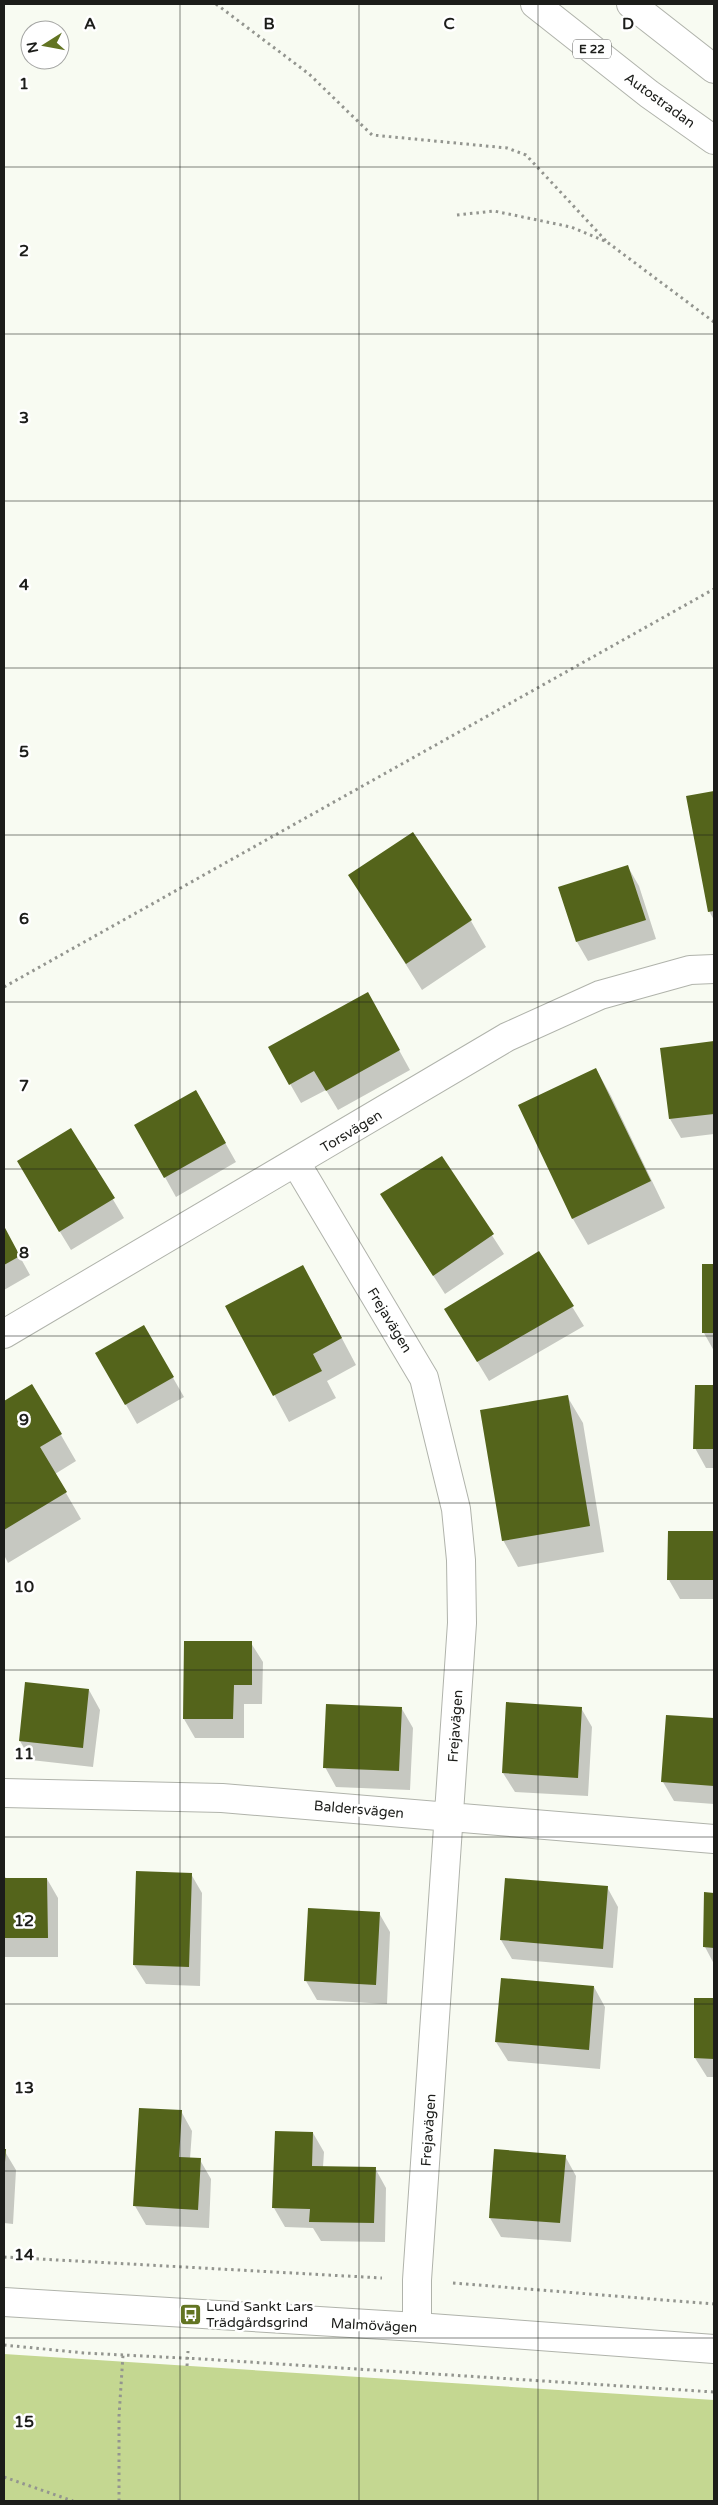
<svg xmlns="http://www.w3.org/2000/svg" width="718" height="2505" font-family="'Varela Round',sans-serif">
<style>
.green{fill:#c4d791}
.shadow{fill:#0003}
.building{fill:#54641b}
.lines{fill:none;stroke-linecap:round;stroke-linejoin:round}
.street-casing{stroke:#b0b3ab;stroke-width:30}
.secondary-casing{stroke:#b0b3ab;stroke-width:30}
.highway-casing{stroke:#b0b3ab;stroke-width:30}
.path{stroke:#93958f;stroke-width:3;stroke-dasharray:2.5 4;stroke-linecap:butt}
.street{stroke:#fff;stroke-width:28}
.secondary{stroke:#fff;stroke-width:28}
.highway{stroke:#fff;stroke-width:28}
.grid{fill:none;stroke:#1c1d1a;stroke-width:1;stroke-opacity:0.55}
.labels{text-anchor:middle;stroke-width:5;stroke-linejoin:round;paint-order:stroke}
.shield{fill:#fff;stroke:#60615f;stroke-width:1}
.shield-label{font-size:12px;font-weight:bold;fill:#1c1d1a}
.street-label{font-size:14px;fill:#1c1d1a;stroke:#fff}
.poi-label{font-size:14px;fill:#1c1d1a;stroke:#fff;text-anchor:start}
.grid-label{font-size:16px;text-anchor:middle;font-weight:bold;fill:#1c1d1a;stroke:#fff;stroke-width:5;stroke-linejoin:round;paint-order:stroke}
</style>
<rect width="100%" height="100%" fill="#f8fbf2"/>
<path class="green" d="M4 2354 714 2400V2501H4Z"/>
<path class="shadow" d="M714 792V920L709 911 688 797Z
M628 867 639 886 656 939 588 961 577 942 559 888Z
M350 876 471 921 486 947 422 990Z
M378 1012 410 1070 338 1110 326 1090 301 1103 269 1047Z
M714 1042V1134L681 1138 670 1119 662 1049Z
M596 1069 611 1096 665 1208 588 1245 573 1219 520 1106Z
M196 1091 236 1162 176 1197 136 1125Z
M71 1129 124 1218 71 1250 29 1181Z
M442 1158 504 1254 445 1294 393 1213Z
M4 1228 30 1275 4 1290Z
M539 1253 584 1326 489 1381 457 1328Z
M703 1266H714V1351L704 1333Z
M318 1293 356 1365 327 1381 336 1398 289 1422 227 1307Z
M144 1327 184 1397 137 1424 97 1354Z
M32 1385 76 1461 55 1474 81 1519 8 1563 4 1555V1402Z
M696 1386 714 1387V1468H706L695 1448Z
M567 1396 583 1423 604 1552 518 1567 503 1540Z
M669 1532H714V1599H680L669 1580Z
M251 1643 263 1662 262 1704H244V1738H195L184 1719Z
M89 1690 100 1710 93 1767 31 1760 20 1741Z
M581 1708 592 1727 588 1796 515 1792 503 1773Z
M402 1709 413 1728 410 1790 336 1787 325 1767Z
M667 1716 714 1719V1804L674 1801 663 1782Z
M191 1874 202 1893 200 1986 146 1984 134 1965Z
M4 1875 7 1880 47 1879 58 1898V1957H4Z
M607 1887 618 1907 613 1968 512 1959 501 1940Z
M706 1894H714V1964L705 1947Z
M309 1910 379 1913 390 1932 387 2004 317 2000 306 1981Z
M594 1987 605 2007 600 2069 508 2061 496 2042Z
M696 1999H714V2077H707L695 2058Z
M140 2109 181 2111 192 2131 190 2159 200 2160 211 2179 209 2228 146 2225 135 2206Z
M313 2133 324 2152 323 2167 375 2168 386 2188 385 2242 321 2241 313 2228 285 2227 274 2208Z
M4 2150 16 2170 13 2224 4 2223Z
M565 2156 576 2176 571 2242 501 2237 490 2218Z"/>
<path class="building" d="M714 791V911L708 912 686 796Z
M413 832 472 920 406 964 348 875Z
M628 865 646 920 576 942 558 887Z
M368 992 400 1050 326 1091 314 1071 289 1085 268 1047Z
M714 1041V1114L669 1119 660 1048Z
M596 1068 651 1181 572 1219 518 1105Z
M196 1090 226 1143 164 1178 134 1125Z
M71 1128 115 1198 59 1232 17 1161Z
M442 1156 494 1234 433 1276 380 1194Z
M4 1226 20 1256 4 1265Z
M539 1251 574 1306 477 1362 444 1309Z
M702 1264H714V1333H702Z
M303 1265 342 1338 313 1354 322 1371 273 1396 225 1306Z
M144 1325 174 1377 125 1405 95 1353Z
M32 1384 62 1434 40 1447 67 1492 4 1530V1401Z
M695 1385H714V1449H693Z
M568 1395 590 1526 502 1541 480 1410Z
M668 1531H714V1580H667Z
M184 1641H252V1685H234L233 1719H183Z
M25 1682 89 1689 83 1748 19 1741Z
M506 1702 582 1707 578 1778 502 1773Z
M326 1704 402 1707 399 1771 323 1768Z
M666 1715 714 1718V1786L661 1782Z
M136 1871 192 1873 189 1967 133 1965Z
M4 1878H47L48 1938H4Z
M505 1878 608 1886 603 1949 500 1940Z
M704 1892 714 1893V1948L703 1947Z
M308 1908 380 1912 376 1985 304 1981Z
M501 1978 594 1986 589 2050 495 2042Z
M694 1998H714V2059L694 2058Z
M139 2108 182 2110 179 2157 201 2158 198 2210 133 2206Z
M275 2131 313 2132 312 2166 376 2167 374 2223 309 2222 310 2209 272 2208Z
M4 2149H6L5 2162H4Z
M494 2149 566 2155 560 2223 489 2218Z"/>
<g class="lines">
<defs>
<path id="street" d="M296 1163 424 1378 456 1509 461 1560 462 1623 417 2280V2327
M4 1334 507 1037 600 995 690 970 714 969
M4 1793 222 1798 714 1839"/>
<path id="secondary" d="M4 2302 417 2327 714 2349"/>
<path id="highway" d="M535 4 649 94 714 140
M631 4 714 69"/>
</defs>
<use href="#street" class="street-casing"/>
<use href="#secondary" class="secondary-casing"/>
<use href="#highway" class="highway-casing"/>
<path class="path" d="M216 4 309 74 372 135 507 148 526 155 607 242
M457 215 494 211 571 227 607 242 714 322
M4 987 714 589
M4 2257 382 2278
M453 2283 714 2304
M4 2345 84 2353 202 2359 714 2392
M187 2366 188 2351
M4 2477 73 2501
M119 2501V2416L123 2355"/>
<use href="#street" class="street"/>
<use href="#secondary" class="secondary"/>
<use href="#highway" class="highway"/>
</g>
<path class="grid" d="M180 4V2501M359 4V2501M538 4V2501M4 167H714M4 334H714M4 501H714M4 668H714M4 835H714M4 1002H714M4 1169H714M4 1336H714M4 1503H714M4 1670H714M4 1837H714M4 2004H714M4 2171H714M4 2338H714"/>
<defs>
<symbol id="bus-square" viewBox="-11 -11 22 22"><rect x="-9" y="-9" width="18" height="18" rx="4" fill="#627422" stroke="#fff"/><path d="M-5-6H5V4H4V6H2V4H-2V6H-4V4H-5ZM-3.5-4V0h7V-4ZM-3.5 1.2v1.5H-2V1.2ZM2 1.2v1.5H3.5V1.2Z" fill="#fff"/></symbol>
</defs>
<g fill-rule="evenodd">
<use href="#bus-square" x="178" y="2302" width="25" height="25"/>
</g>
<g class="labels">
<rect class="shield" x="573" y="39.5" width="38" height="19" rx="4"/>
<g class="shield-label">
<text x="592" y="53">E 22</text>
</g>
<g class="street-label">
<text transform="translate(660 100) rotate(36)" y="5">Autostradan</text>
<text transform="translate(351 1131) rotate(-31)" y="5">Torsvägen</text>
<text transform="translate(390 1320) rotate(59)" y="5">Frejavägen</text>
<text transform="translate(455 1726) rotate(-86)" y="5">Frejavägen</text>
<text transform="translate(359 1809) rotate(5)" y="5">Baldersvägen</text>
<text transform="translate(428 2130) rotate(-86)" y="5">Frejavägen</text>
<text transform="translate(374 2325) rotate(3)" y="5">Malmövägen</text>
</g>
<g class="poi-label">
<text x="206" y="2311">Lund Sankt Lars<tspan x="206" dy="16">Trädgårdsgrind</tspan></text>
</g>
</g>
<g class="grid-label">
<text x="90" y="29">A</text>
<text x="269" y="29">B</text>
<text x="449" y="29">C</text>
<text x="628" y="29">D</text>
<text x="24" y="89">1</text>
<text x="24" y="256">2</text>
<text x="24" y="423">3</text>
<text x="24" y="590">4</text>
<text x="24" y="757">5</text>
<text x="24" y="924">6</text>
<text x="24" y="1091">7</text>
<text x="24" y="1258">8</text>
<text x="24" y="1425">9</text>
<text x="24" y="1592">10</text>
<text x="24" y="1759">11</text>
<text x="24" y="1926">12</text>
<text x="24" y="2093">13</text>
<text x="24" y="2260">14</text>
<text x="24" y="2427">15</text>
</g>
<rect width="718" height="2505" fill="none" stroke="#1c1d1a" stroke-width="10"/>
<g transform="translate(45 45) rotate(259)"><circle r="24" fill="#ffffff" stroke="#a4a5a3"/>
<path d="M0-4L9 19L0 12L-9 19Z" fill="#627422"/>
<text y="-8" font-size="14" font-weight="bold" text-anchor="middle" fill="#1c1d1a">N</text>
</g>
</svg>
